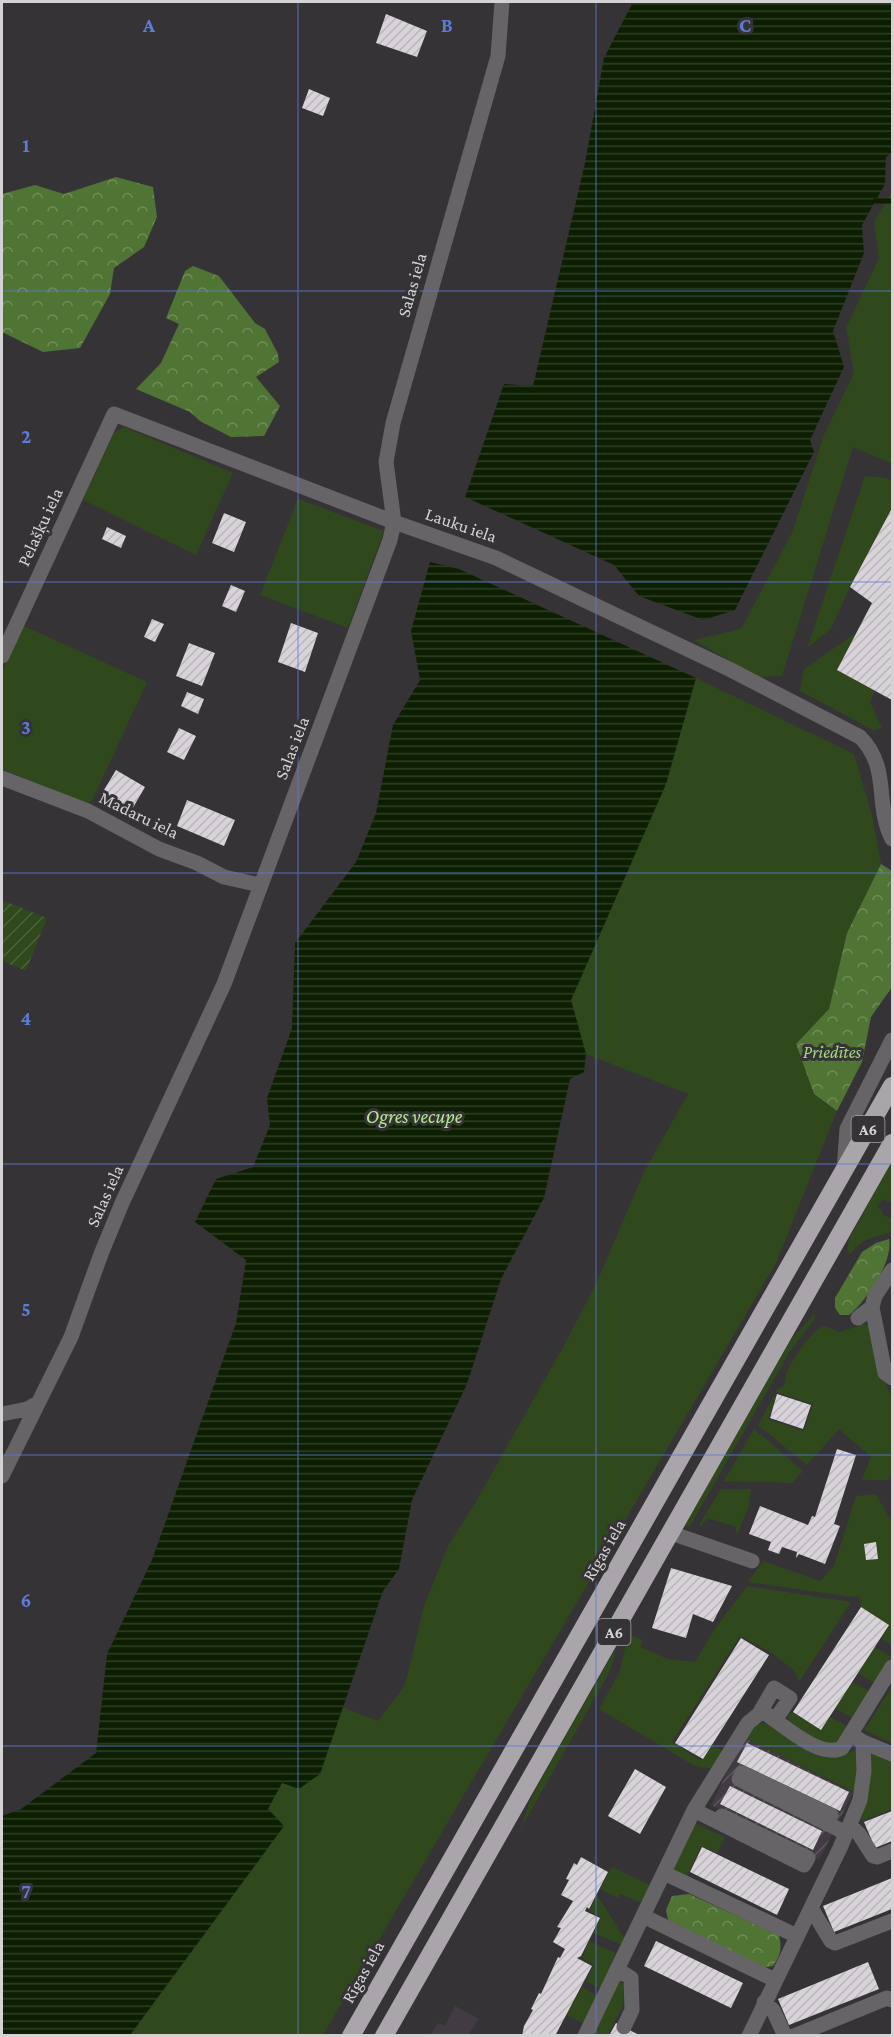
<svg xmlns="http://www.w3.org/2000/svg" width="894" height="2037" font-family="'Crimson Pro',serif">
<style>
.built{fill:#423b44}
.industrial{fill:url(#industrial-furrows)}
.grass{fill:#2f491c}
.forest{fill:url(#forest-crowns)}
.garden{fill:url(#garden-furrows)}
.water{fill:url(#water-rules)}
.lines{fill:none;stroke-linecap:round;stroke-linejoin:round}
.stream{stroke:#0d1f01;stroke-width:5}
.building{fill:url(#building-hatch)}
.minor{stroke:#666466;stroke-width:15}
.highway{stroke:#a9a5aa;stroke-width:18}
.grid{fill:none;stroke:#5d7cd7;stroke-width:1.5;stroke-opacity:0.55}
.labels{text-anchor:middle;stroke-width:6;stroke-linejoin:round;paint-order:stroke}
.shield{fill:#363337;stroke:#a5a2a5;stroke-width:1.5}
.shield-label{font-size:16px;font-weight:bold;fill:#d4d2d4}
.street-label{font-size:18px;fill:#d4d2d4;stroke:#363337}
.park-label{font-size:18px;font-style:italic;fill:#a2d87e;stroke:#363337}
.water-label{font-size:20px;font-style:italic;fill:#b1e78d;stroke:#363337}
.grid-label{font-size:20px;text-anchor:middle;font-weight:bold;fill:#5d7cd7;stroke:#363337;stroke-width:6;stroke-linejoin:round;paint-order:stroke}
</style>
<defs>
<pattern id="industrial-furrows" width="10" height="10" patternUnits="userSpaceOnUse" patternTransform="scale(1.5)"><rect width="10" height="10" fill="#423b44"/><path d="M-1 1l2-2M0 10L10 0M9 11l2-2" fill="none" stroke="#5c565e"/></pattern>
<pattern id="forest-crowns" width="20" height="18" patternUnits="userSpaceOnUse" patternTransform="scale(1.5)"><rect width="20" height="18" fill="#4f7434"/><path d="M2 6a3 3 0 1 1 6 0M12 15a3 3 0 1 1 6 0" fill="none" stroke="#708d5a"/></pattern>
<pattern id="garden-furrows" width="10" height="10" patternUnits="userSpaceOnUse" patternTransform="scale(1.5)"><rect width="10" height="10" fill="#2f491c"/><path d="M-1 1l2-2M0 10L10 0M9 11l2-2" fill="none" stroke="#4c623c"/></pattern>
<pattern id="water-rules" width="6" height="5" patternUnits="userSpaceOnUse" patternTransform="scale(1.5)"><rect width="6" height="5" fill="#0d1f01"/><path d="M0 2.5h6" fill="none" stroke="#2f3f25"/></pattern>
<pattern id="building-hatch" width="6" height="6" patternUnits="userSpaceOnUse" patternTransform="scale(1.5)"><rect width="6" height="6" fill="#d7d3d8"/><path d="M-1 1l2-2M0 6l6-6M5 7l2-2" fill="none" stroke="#b9b5ba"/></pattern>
</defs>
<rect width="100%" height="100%" fill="#363337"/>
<path class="built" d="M455 2006 479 2019 468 2035H430L438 2023 445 2026Z"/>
<path class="industrial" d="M745 1738 853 1793 819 1860 711 1805Z"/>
<path class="grass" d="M892 191V464L853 447 782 676 758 677 694 640 741 629 792 533 824 435 854 373 846 328 879 258 874 222Z
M124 427 233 473 196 555 83 500 114 433Z
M865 476 886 478 892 481V508L850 587 831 629 807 648Z
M298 499 384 531 348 628 260 595Z
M24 626 147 682 93 799 87 804 2 769V672Z
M856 633 838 670 875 691 870 702 882 728 873 730 800 691 804 669Z
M696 678 854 754 872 815 881 864 847 933 829 1009 796 1044 814 1094 837 1111 776 1263 323 2035 130 2036 284 1826 268 1809 282 1783 320 1774 342 1707 378 1721 405 1685 424 1606 449 1544 474 1505 562 1349 597 1282 645 1170 688 1094 586 1054 571 1000 666 784Z
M892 1160V1201L889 1202 882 1199 877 1207 882 1210 883 1215 892 1218V1231C874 1241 865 1233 851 1254L847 1251 849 1239Z
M815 1313 814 1320 790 1351 690 1526 684 1527 781 1356 793 1337Z
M865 1324 872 1328 878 1366 892 1398V1469L889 1480H862L871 1457 839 1429 807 1465 758 1425 774 1396 776 1397 768 1419 804 1431 813 1404 776 1392 778 1388 783 1387C786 1382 785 1377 787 1372 792 1359 811 1331 824 1326L839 1332Z
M754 1429 803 1471 792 1483 724 1481Z
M721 1489H751L749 1505 738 1533H736V1527L708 1518 701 1526 699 1525Z
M876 1494 892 1523V1645L881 1638 889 1625 861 1607 859 1596 853 1597 748 1582 763 1561 820 1581 834 1566 856 1496Z
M747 1586 851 1602 799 1682 794 1670 770 1652 740 1636 672 1742 700 1760 703 1759 712 1745 723 1751 711 1769 695 1766 599 1709 620 1671 625 1648 632 1636 643 1640 640 1647 668 1659 695 1662 714 1630Z
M617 1646 610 1671 520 1830 529 1803 540 1781Z
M875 1647 891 1657 874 1683 858 1673Z
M852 1682 869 1691 852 1718 835 1708Z
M892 1687V1743L864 1730Z
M793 1712 821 1730 830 1717 847 1726 836 1744 819 1742 789 1723 788 1715Z
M766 1723C783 1733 813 1761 834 1758 843 1756 853 1751 861 1747L892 1759V1809L863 1821 861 1819 863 1811 854 1792 745 1738 758 1724Z
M694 1823 725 1837 717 1853 701 1846 686 1879 671 1872Z
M612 1867 650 1885 644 1900 639 1902 620 1894 618 1898 600 1889Z
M597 1895 625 1939 622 1945 593 1933 601 1918 589 1911Z
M589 1941 616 1953 600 1988 586 1981 594 1965 582 1958Z
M618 1978 624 1984 623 2005 608 2035 588 2036Z
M582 1987 597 1996 583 2023 566 2015Z"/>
<path class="forest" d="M116 177 153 187 157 217 144 247 114 268 110 294 80 348 43 352 2 332V194L35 185 64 194Z
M193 266 219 276 255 323 265 329 278 354 279 362 256 377 280 406 264 436 231 437 200 421 190 412 136 389 161 363 179 324 166 318 185 271Z
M881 864 892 871V987L871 1017 862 1062 837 1111 814 1094 796 1044 829 1009 847 933Z
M889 1239C894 1260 866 1302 849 1315H840L835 1308V1298L862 1252 876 1243Z
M689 1894 779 1935C782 1948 781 1955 773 1966L761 1968 668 1920 666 1910 672 1896Z"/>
<path class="garden" d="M2 900 47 918 26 971 2 961Z"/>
<path class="water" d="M633 2H892V153L886 157 885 184 862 225 864 253 833 331 844 367 810 440 814 452 735 610 703 620 639 596 614 565 465 497 504 384 533 386 585 163 604 58Z
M430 562 459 569 696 678 666 784 571 1000 586 1054 584 1072 570 1079 544 1198 501 1279 467 1384 412 1500 399 1569 383 1591 320 1774 299 1789 282 1783 268 1809 284 1826 130 2035H2V1816L21 1809 96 1753 107 1654 152 1560 236 1323 246 1260 195 1222 216 1179 253 1167 270 1125 267 1098 292 1028 295 943 356 862 376 813 393 725 420 680 411 631Z"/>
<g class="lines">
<path class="stream" d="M875 201H892"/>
</g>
<path class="building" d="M386 14 427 31 417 57 376 43Z
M309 89 330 98 323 116 302 108Z
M892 508V700L837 670 872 603 850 587Z
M224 513 246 522 234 552 212 543Z
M107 527 126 536 121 548 102 539Z
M231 585 245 591 236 612 222 606Z
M152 619 164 624 155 642 144 637Z
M291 623 318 633 305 672 278 662Z
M189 643 215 653 202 686 176 676Z
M187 692 204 699 198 714 181 706Z
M179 728 196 736 184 760 167 752Z
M116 770 145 787 131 811 101 795Z
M187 800 235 820 224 846 177 826Z
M777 1394 811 1405 803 1429 770 1418Z
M837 1449 856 1455 834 1524 840 1526 825 1564 799 1554 796 1558 797 1552 782 1547 779 1554 768 1550 771 1542 749 1534 760 1506 808 1525 812 1516 815 1517Z
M876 1542 878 1559 866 1560 864 1544Z
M671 1568 732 1586 713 1622 693 1614 686 1638 652 1628Z
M861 1607 889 1625 821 1730 793 1712Z
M741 1638 769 1655 703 1759 675 1743Z
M747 1743 849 1792 840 1811 737 1762Z
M635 1769 666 1787 640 1834 608 1816Z
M730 1786 822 1831 813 1850 720 1804Z
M892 1811V1841L875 1848 864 1822Z
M702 1847 789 1889 777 1915 690 1872Z
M581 1857 608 1872 589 1909 587 1907 585 1911 600 1918 581 1956 577 1958 592 1966 555 2036H522L524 2026 533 2010 531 2009 539 1993 541 1994 558 1957 560 1958 565 1949 553 1942 561 1928 557 1927 573 1901 561 1895 569 1880 566 1879 574 1863 577 1865Z
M892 1878V1909L834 1932 823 1906Z
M656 1941 743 1983 731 2008 644 1966Z
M868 1962 879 1989 789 2025 778 1999Z
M616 2023 641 2036H609Z"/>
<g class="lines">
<path class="minor" d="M2 656 114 414 394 522 496 558 729 669 860 737C891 768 874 803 892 839
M2 778 88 811 159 849 197 863 224 877 260 885
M844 1170 847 1129 892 1040
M892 1270 875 1296 872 1307 885 1373 892 1378
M858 1318 872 1307
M2 1414 27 1409 38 1403
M2 1476 71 1337 101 1254 122 1203 224 984 390 540 394 522 386 462 393 423 498 56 502 2
M671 1533 752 1561
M768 1715C785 1727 821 1759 842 1748L892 1667
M863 1742 892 1754
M694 1810 804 1865 808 1858 722 1816 718 1822
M826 1823 831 1815 742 1773 739 1779 846 1833
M850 1825 859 1834 873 1856 877 1857 892 1851
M664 1873 797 1936
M811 1908 831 1941 835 1943 892 1921
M643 1916 775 1980
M617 1969 631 1978 632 2010 624 2027
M764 2002 773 2010 785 2036
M585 2036 694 1810 748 1723 759 1714 774 1688 790 1698 775 1720
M749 2036 840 1848 860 1800 864 1771 863 1742 851 1734
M794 2036 887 1998 892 2000"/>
<path class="highway" d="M351 2036 892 1086
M384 2036 892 1143"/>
</g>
<path class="grid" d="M298 2V2036M596 2V2036M2 291H892M2 582H892M2 873H892M2 1164H892M2 1455H892M2 1746H892"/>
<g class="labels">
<g class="shield">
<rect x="851.5" y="1116" width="33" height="26" rx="4.5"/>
<rect x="597.5" y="1619" width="33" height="26" rx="4.5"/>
</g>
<g class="shield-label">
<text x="868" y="1135">A6</text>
<text x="614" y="1638">A6</text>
</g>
<g class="street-label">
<text transform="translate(412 285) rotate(-74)" y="6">Salas iela</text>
<text transform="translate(461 525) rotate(19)" y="6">Lauku iela</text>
<text transform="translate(40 527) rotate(-65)" y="6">Pelašķu iela</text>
<text transform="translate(292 748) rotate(-69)" y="6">Salas iela</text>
<text transform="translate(139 815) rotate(26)" y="6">Madaru iela</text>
<text transform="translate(105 1196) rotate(-66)" y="6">Salas iela</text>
<text transform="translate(604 1550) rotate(-60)" y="6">Rīgas iela</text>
<text transform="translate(363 1972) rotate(-61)" y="6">Rīgas iela</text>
</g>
<g class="park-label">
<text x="832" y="1058">Priedītes</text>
</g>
<g class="water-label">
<text x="414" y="1123">Ogres vecupe</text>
</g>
</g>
<g class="grid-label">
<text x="149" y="32">A</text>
<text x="447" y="32">B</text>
<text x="745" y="32">C</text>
<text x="26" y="152">1</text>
<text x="26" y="443">2</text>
<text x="26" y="734">3</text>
<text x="26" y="1025">4</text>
<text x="26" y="1316">5</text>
<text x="26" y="1607">6</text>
<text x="26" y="1898">7</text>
</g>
<rect width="894" height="2037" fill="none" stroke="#d4d2d4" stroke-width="6"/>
</svg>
